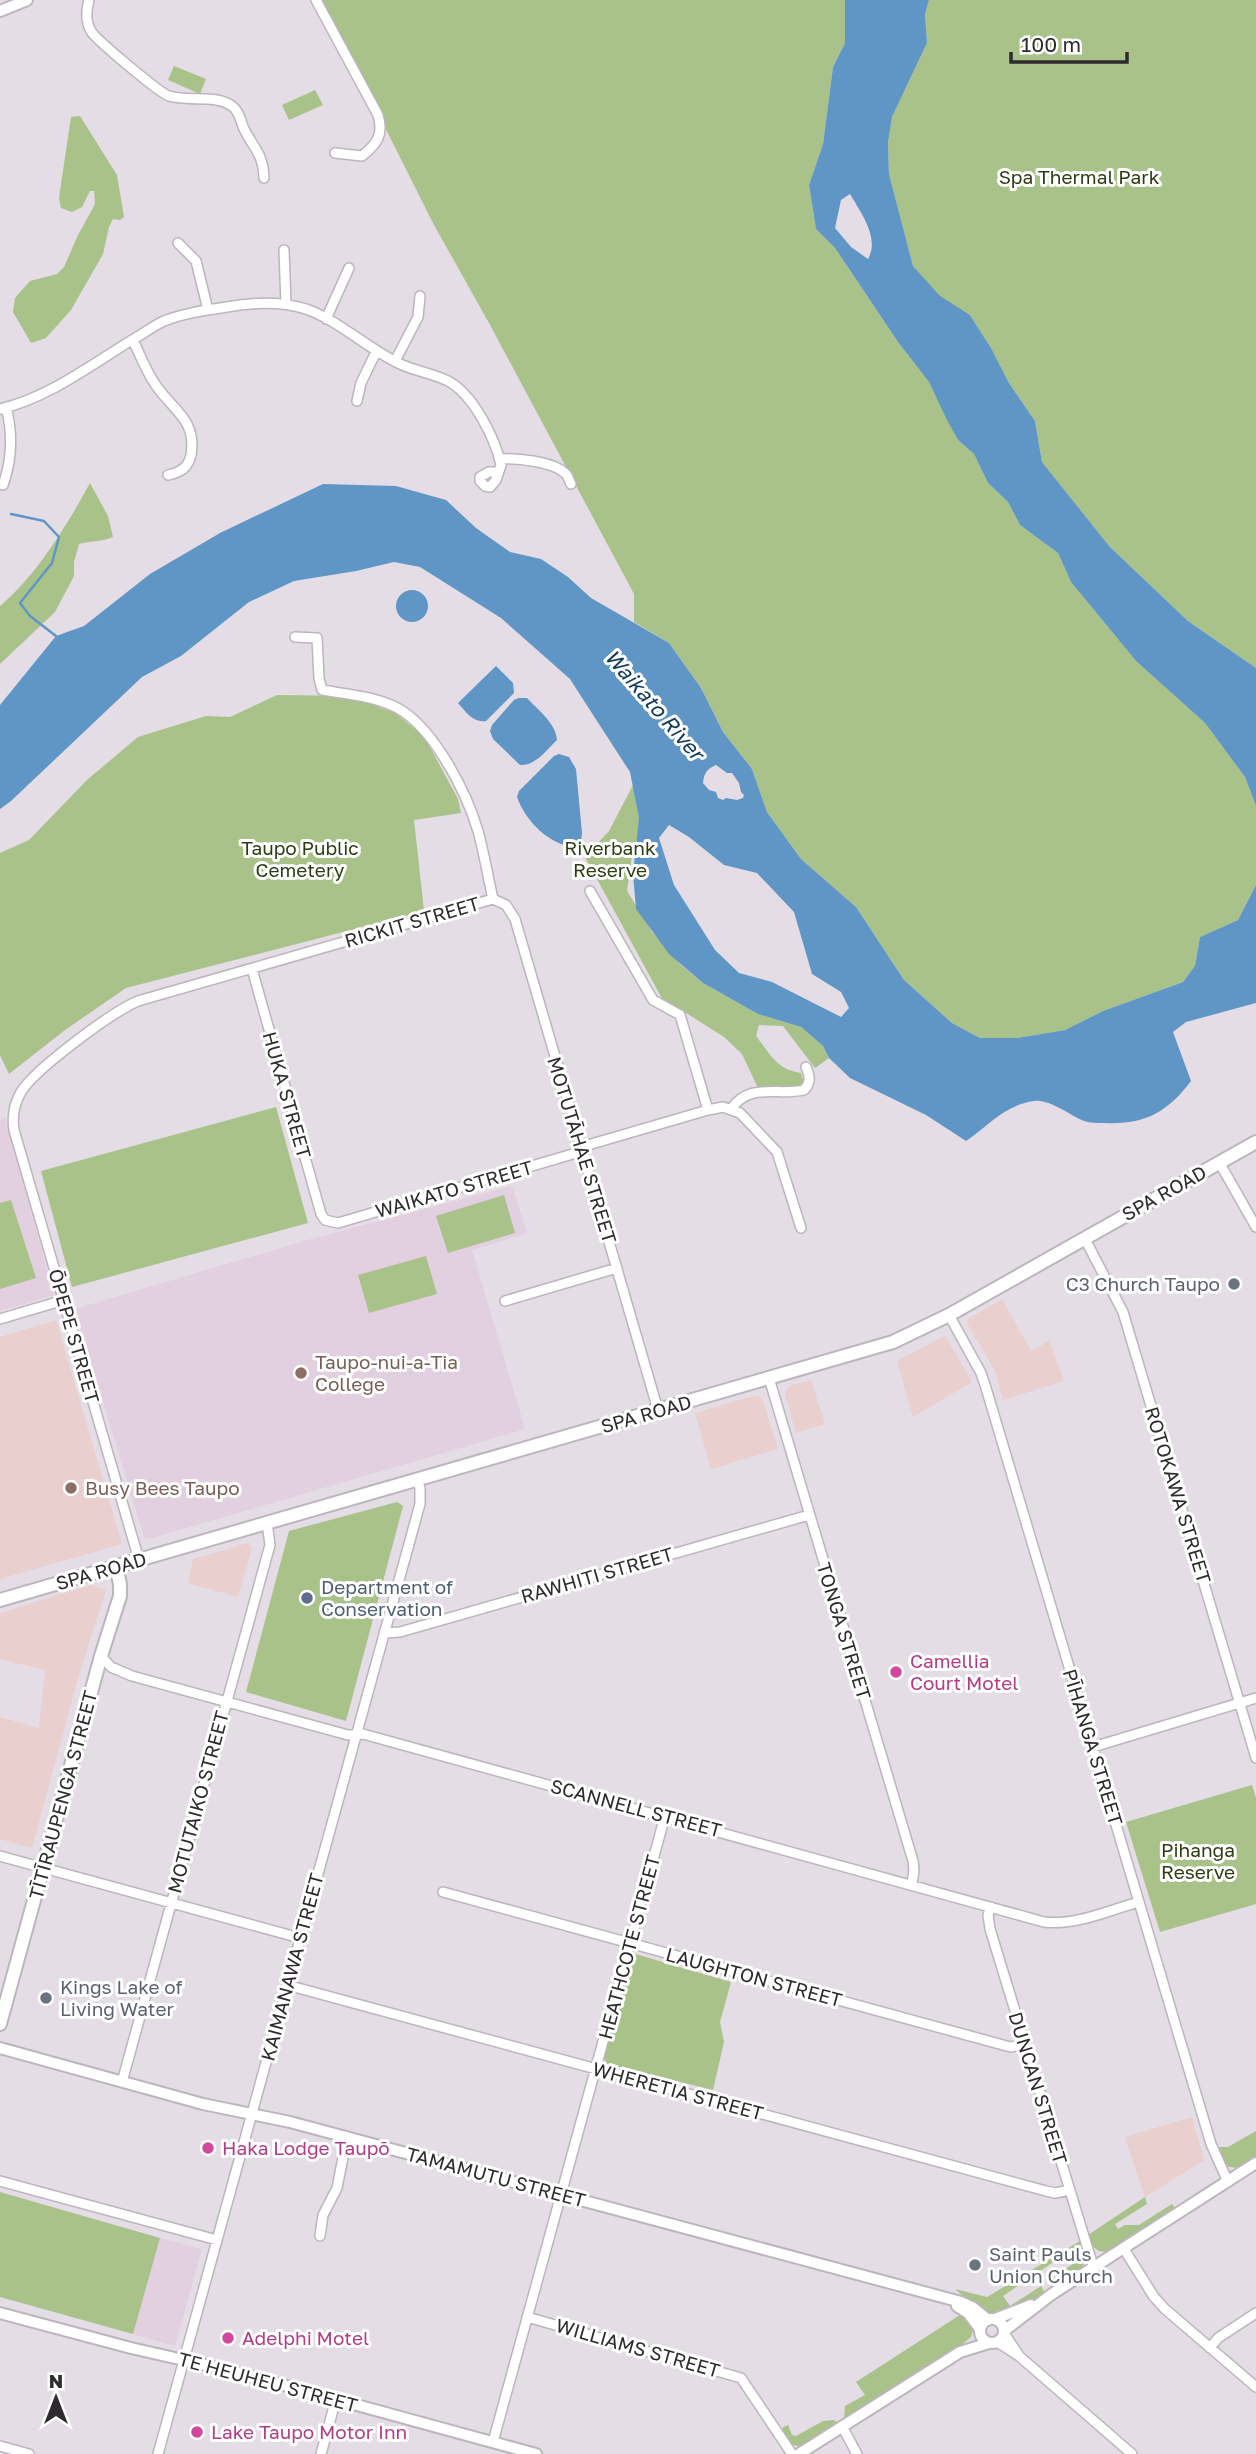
<svg xmlns="http://www.w3.org/2000/svg" width="1256" height="2454" font-family="'Golos Text',sans-serif">
<style>
.commercial{fill:#e9cfce}
.education{fill:#e2cfe0}
.green{fill:#a8c28a}
.water{fill:#6096c5;fill-rule:evenodd}
.lines{fill:none;stroke-linecap:round;stroke-linejoin:round}
.stream{stroke:#6096c5;stroke-width:2.5}
.minor-casing{stroke:#bcb5bd;stroke-width:12}
.tertiary-casing{stroke:#bcb5bd;stroke-width:14}
.secondary-casing{stroke:#bcb5bd;stroke-width:16}
.minor{stroke:#fff;stroke-width:9}
.tertiary{stroke:#fff;stroke-width:10}
.secondary{stroke:#fff;stroke-width:12}
.worship-dot{fill:#6b7280;stroke:#fff;stroke-width:2.5}
.education-dot{fill:#8d6e63;stroke:#fff;stroke-width:2.5}
.service-dot{fill:#5c6f8a;stroke:#fff;stroke-width:2.5}
.hotel-dot{fill:#d1479c;stroke:#fff;stroke-width:2.5}
.labels{text-anchor:middle;stroke-width:6;stroke-linejoin:round;paint-order:stroke}
.park-label{font-size:19px;fill:#2c3e11;stroke:#fff}
.street-label{font-size:19px;fill:#2e2b2e;stroke:#fff}
.worship-label{font-size:19px;fill:#5b616d;stroke:#fff;text-anchor:start}
.education-label{font-size:19px;fill:#785e54;stroke:#fff;text-anchor:start}
.service-label{font-size:19px;fill:#4e5e75;stroke:#fff;text-anchor:start}
.hotel-label{font-size:19px;fill:#b23c85;stroke:#fff;text-anchor:start}
.water-label{font-size:21px;font-style:italic;fill:#0f3959;stroke:#fff}
</style>
<rect width="100%" height="100%" fill="#e4dde5"/>
<path class="commercial" d="M1002 1299 1031 1351 1049 1341 1064 1381 1003 1400 995 1371 967 1323 968 1319Z
M56 1320 122 1544 0 1579V1337Z
M945 1336 972 1382 913 1417 897 1361Z
M811 1380 825 1424 796 1433 785 1394 789 1386Z
M756 1395 762 1398 778 1449 711 1469 695 1413Z
M248 1543 252 1548 238 1597 188 1583 193 1559Z
M91 1585 106 1590 78 1678 32 1848 0 1839V1717L39 1728 45 1670 0 1659V1613Z
M1192 2117 1204 2160 1145 2197 1125 2137Z"/>
<path class="education" d="M5 1117 54 1295 0 1311V1121Z
M512 1186 527 1233 472 1250 525 1429 145 1540 75 1309 311 1239Z
M160 2238 202 2249 175 2346 133 2334Z"/>
<path class="green" d="M321 0H845V43L833 67 823 144 809 185 816 229 835 248 898 342 929 382 958 440 974 454 988 483 1008 502 1020 525 1058 553 1071 582 1136 661 1205 723 1245 777 1256 806V885L1238 920 1200 937 1195 966 1183 982 1103 1011 1065 1030 1017 1038H980L952 1023 904 980 856 907 801 859 767 812 752 769 723 732 701 688 669 643 634 622V594L489 323 434 225Z
M929 0H1256V668L1188 621 1110 547 1042 462 1035 421 1009 383 991 348 970 315 940 297 913 266 889 174 888 143 892 117 927 43 925 14Z
M174 66 206 79 200 94 168 80Z
M315 90 323 105 289 120 282 105Z
M80 116 117 175 124 217 120 220 113 219 109 227 103 254 71 310 46 338 31 343 13 312 15 298 30 281 57 274 64 267 78 235 93 208 95 203 94 191H90L82 207 72 212 61 208 59 198 71 117Z
M90 483 108 516 113 537C107 541 89 541 79 544L74 562V576L55 612 0 664V606C37 575 67 525 90 483Z
M277 695 349 696 395 713 424 736 458 799 461 813 414 820 424 911 126 988 65 1030 9 1074 0 1055V853L29 840 87 780 138 737 206 716 230 717Z
M633 785 641 829 633 849 627 891 652 932 680 964 703 983 758 1014 801 1027 823 1046 829 1058 815 1068 783 1026 759 1025 756 1036C770 1054 777 1070 801 1073L804 1083 800 1087 758 1088 742 1054 724 1037 672 1004H665L585 857 609 831Z
M276 1107 308 1223 72 1287 41 1171Z
M504 1195 515 1233 448 1253 436 1216Z
M11 1200 36 1278 0 1289V1203Z
M426 1256 437 1294 369 1313 358 1275Z
M397 1502 403 1506 346 1721 246 1692 289 1531Z
M1252 1785 1256 1798V1904L1160 1932 1126 1822Z
M632 1953 731 1982 720 2022 724 2042 713 2090 607 2064 604 2058Z
M1256 2131V2156L1237 2168 1224 2166 1219 2147H1228Z
M0 2192 160 2238 133 2334 0 2297Z
M1145 2197 1147 2204 1115 2224 1118 2229 1125 2225H1139L1172 2204 1176 2209 1112 2251C1097 2254 1092 2248 1088 2235Z
M1080 2241 1085 2260 1082 2269 1052 2287 1048 2281 1077 2261 1070 2251 1003 2296 1010 2306 1041 2286 1045 2293C1031 2301 1003 2320 987 2313 976 2309 964 2296 955 2289L987 2297Z
M963 2313 974 2327 971 2337 958 2348 844 2419 845 2406 865 2395 856 2382Z
M833 2420 838 2422C829 2428 807 2448 797 2446 789 2445 785 2434 782 2428L788 2425 792 2435 796 2436 823 2421Z"/>
<path class="water" d="M845 0H929L925 14 927 43 892 117 888 143 889 174 913 266 940 296 970 315 991 348 1009 383 1035 421 1042 462 1110 547 1188 621 1256 668V806L1245 777 1205 723 1136 661 1071 582 1058 553 1020 525 1008 502 988 483 974 454 958 440 947 420 929 382 898 342 835 248 816 229 809 185 823 144 833 67 845 43ZM850 194C861 213 880 238 868 259L851 247 835 228 841 200Z
M323 484 396 486 446 500 476 528 510 552 541 559 568 577 591 598 669 643 701 688 723 732 752 769 767 812 801 859 856 907 904 980 952 1023 980 1038H1017L1065 1030 1103 1011 1183 982 1195 966 1200 937 1238 920 1256 885V1003L1186 1022 1173 1032 1191 1081C1168 1112 1144 1125 1105 1123 1098 1123 1090 1123 1084 1121 1069 1115 1050 1099 1034 1101 1005 1105 989 1125 966 1141L926 1115 850 1078 829 1058 823 1046 801 1027 758 1014 703 983 669 954 636 909 633 874 639 818 630 772 597 721 570 679 501 618 420 567 394 562 356 571 294 581 249 602 181 656 142 677 11 801 0 809V705L56 636 84 626 150 574 220 533ZM716 765 727 773H732L739 783 741 792 744 795 743 798 737 800 726 798 723 800 718 798 716 792 709 790 703 783C704 773 707 769 716 765ZM669 825 689 837 724 865 757 873 794 912 812 974 841 992 849 1008 841 1017 772 982 739 973 715 950 674 885 659 838Z
M396 606a16 16 0 1 1 32 0a16 16 0 1 1-32 0Z
M496 666 513 683 514 693 486 721C473 723 466 712 458 703Z
M519 698H527C538 710 556 723 557 740 546 750 536 766 520 765L493 739 490 731 492 725 514 700Z
M559 754 569 757 576 769 582 833 581 842 576 847C549 846 525 820 517 797L519 791 554 756Z"/>
<g class="lines">
<path class="stream" d="M11 514 44 521 59 537 52 563 20 603 30 616 56 636"/>
<defs>
<path id="minor" d="M89 0C86 11 85 21 91 31 95 39 161 94 169 96 189 102 215 94 232 106 240 112 240 120 244 129 254 149 263 153 264 178
M316 0 378 115C384 135 377 144 362 156L335 153
M178 243 196 261 208 310
M284 250 286 304
M326 319 349 268
M133 340C140 355 146 371 155 384 172 410 197 419 191 455 188 468 181 472 168 475
M395 361 418 317 420 296
M357 401 361 383 376 352
M0 409C48 398 91 365 132 340 143 334 153 326 164 321 184 313 206 310 227 307 254 302 279 301 306 309 338 320 367 348 398 363 414 371 432 373 448 381 473 394 495 438 501 465L496 480 490 487 485 486 480 481V477L489 472H498
M500 459C516 458 553 461 566 474 568 476 569 480 571 484
M3 485C12 460 13 434 6 407
M295 637 317 638 319 678 322 690C345 694 370 696 391 705 431 721 466 791 478 831 484 853 488 877 493 899
M590 891 653 1000 680 1015 708 1110
M493 899 506 905 515 919 658 1410
M252 969 321 1214 325 1220 338 1223 583 1151
M731 1109C750 1082 776 1096 804 1090 811 1083 810 1076 806 1067
M581 1147 708 1110 723 1107 740 1113 777 1152 801 1228
M1219 1162 1256 1227
M1085 1239 1123 1312 1256 1758
M505 1301 617 1268
M949 1315 981 1373 986 1388 1211 2144 1228 2182
M0 1319 64 1300
M769 1378 913 1861 914 1870 912 1884
M139 1560 14 1130C12 1117 14 1104 21 1092 35 1069 112 1012 138 1001L493 899
M384 1633 400 1632 809 1515
M101 1656 111 1667 132 1676 348 1735 363 1734 1044 1922C1076 1926 1109 1910 1139 1902
M1093 1747 1256 1698
M0 1856 300 1938
M443 1892 1003 2045 1011 2047 1025 2044
M991 1907 988 1915 990 1929 1094 2269
M287 1985 1046 2191 1055 2193 1070 2190
M122 2082 270 1545 267 1523
M0 2181 217 2240
M320 2236 323 2215 337 2188 347 2137
M1124 2249 1154 2297 1165 2309 1256 2387
M527 2317 741 2378 792 2454
M1004 2333 1018 2354
M997 2342 1019 2356 1132 2454
M1210 2348 1218 2338 1256 2313
M842 2426 857 2454
M493 2442 665 1816
M0 2446 29 2454
M158 2454 420 1504V1488L417 1480
M321 2454 336 2399"/>
<path id="tertiary" d="M0 11 27 0
M0 2048 203 2104 290 2122 961 2302 972 2307 988 2320
M957 2306 968 2313 980 2329
M0 2313 131 2348 236 2372 536 2454
M995 2319 1031 2305
M980 2331a12 12 0 1 1 24 0a12 12 0 1 1-24 0Z
M1004 2331 1052 2294 1256 2163
M799 2454 960 2352 989 2343"/>
<path id="secondary" d="M0 1600 893 1342 949 1315 1256 1142
M0 2024 101 1656 120 1596V1584L116 1567"/>
</defs>
<use href="#minor" class="minor-casing"/>
<use href="#tertiary" class="tertiary-casing"/>
<use href="#secondary" class="secondary-casing"/>
<use href="#minor" class="minor"/>
<use href="#tertiary" class="tertiary"/>
<use href="#secondary" class="secondary"/>
</g>
<g class="worship-dot">
<circle cx="1234" cy="1284" r="7"/>
<circle cx="46" cy="1998" r="7"/>
<circle cx="975" cy="2265" r="7"/>
</g>
<g class="education-dot">
<circle cx="301" cy="1373" r="7"/>
<circle cx="71" cy="1488" r="7"/>
</g>
<circle class="service-dot" cx="307" cy="1598" r="7"/>
<g class="hotel-dot">
<circle cx="896" cy="1672" r="7"/>
<circle cx="208" cy="2148" r="7"/>
<circle cx="228" cy="2338" r="7"/>
<circle cx="197" cy="2432" r="7"/>
</g>
<g class="labels">
<g class="park-label">
<text x="1079" y="184">Spa Thermal Park</text>
<text x="300" y="855">Taupo Public<tspan x="300" dy="22">Cemetery</tspan></text>
<text x="610" y="855">Riverbank<tspan x="610" dy="22">Reserve</tspan></text>
<text x="1198" y="1857">Pihanga<tspan x="1198" dy="22">Reserve</tspan></text>
</g>
<g class="street-label">
<text transform="translate(412 922) rotate(-16)" y="7">RICKIT STREET</text>
<text transform="translate(287 1095) rotate(74)" y="7">HUKA STREET</text>
<text transform="translate(582 1150) rotate(73)" y="7">MOTUTĀHAE STREET</text>
<text transform="translate(454 1189) rotate(-16)" y="7">WAIKATO STREET</text>
<text transform="translate(1164 1193) rotate(-29)" y="7">SPA ROAD</text>
<text transform="translate(74 1336) rotate(74)" y="7">ŌPEPE STREET</text>
<text transform="translate(646 1414) rotate(-16)" y="7">SPA ROAD</text>
<text transform="translate(1178 1495) rotate(73)" y="7">ROTOKAWA STREET</text>
<text transform="translate(101 1571) rotate(-16)" y="7">SPA ROAD</text>
<text transform="translate(597 1575) rotate(-16)" y="7">RAWHITI STREET</text>
<text transform="translate(844 1631) rotate(73)" y="7">TONGA STREET</text>
<text transform="translate(1093 1747) rotate(73)" y="7">PĪHANGA STREET</text>
<text transform="translate(63 1795) rotate(-75)" y="7">TĪTĪRAUPENGA STREET</text>
<text transform="translate(198 1802) rotate(-75)" y="7">MOTUTAIKO STREET</text>
<text transform="translate(636 1808) rotate(15)" y="7">SCANNELL STREET</text>
<text transform="translate(629 1947) rotate(-75)" y="7">HEATHCOTE STREET</text>
<text transform="translate(292 1967) rotate(-75)" y="7">KAIMANAWA STREET</text>
<text transform="translate(754 1977) rotate(15)" y="7">LAUGHTON STREET</text>
<text transform="translate(1038 2088) rotate(73)" y="7">DUNCAN STREET</text>
<text transform="translate(678 2091) rotate(15)" y="7">WHERETIA STREET</text>
<text transform="translate(496 2177) rotate(15)" y="7">TAMAMUTU STREET</text>
<text transform="translate(638 2348) rotate(16)" y="7">WILLIAMS STREET</text>
<text transform="translate(268 2382) rotate(15)" y="7">TE HEUHEU STREET</text>
</g>
<g class="worship-label">
<text x="1220" y="1291" text-anchor="end">C3 Church Taupo</text>
<text x="60" y="1994">Kings Lake of<tspan x="60" dy="22">Living Water</tspan></text>
<text x="989" y="2261">Saint Pauls<tspan x="989" dy="22">Union Church</tspan></text>
</g>
<g class="education-label">
<text x="315" y="1369">Taupo-nui-a-Tia<tspan x="315" dy="22">College</tspan></text>
<text x="85" y="1495">Busy Bees Taupo</text>
</g>
<g class="service-label">
<text x="321" y="1594">Department of<tspan x="321" dy="22">Conservation</tspan></text>
</g>
<g class="hotel-label">
<text x="910" y="1668">Camellia<tspan x="910" dy="22">Court Motel</tspan></text>
<text x="222" y="2155">Haka Lodge Taupō</text>
<text x="242" y="2345">Adelphi Motel</text>
<text x="211" y="2439">Lake Taupo Motor Inn</text>
</g>
<g class="water-label">
<text transform="translate(654 705) rotate(49)" y="7">Waikato River</text>
</g>
</g>
<g transform="translate(56 2398)" stroke="#ffffff" stroke-width="5" paint-order="stroke">
<path d="M0-5L12 26L0 18L-12 26Z" fill="#2e2b2e"/>
<text y="-10" font-size="19" font-weight="bold" text-anchor="middle" fill="#2e2b2e">N</text>
</g>
<path d="M1011 52v10h116v-10" fill="none" stroke="#2e2b2e" stroke-width="3.5"/>
<text x="1021" y="52" font-size="21" fill="#2e2b2e" stroke="#ffffff" stroke-width="5" paint-order="stroke">100 m</text>
</svg>
